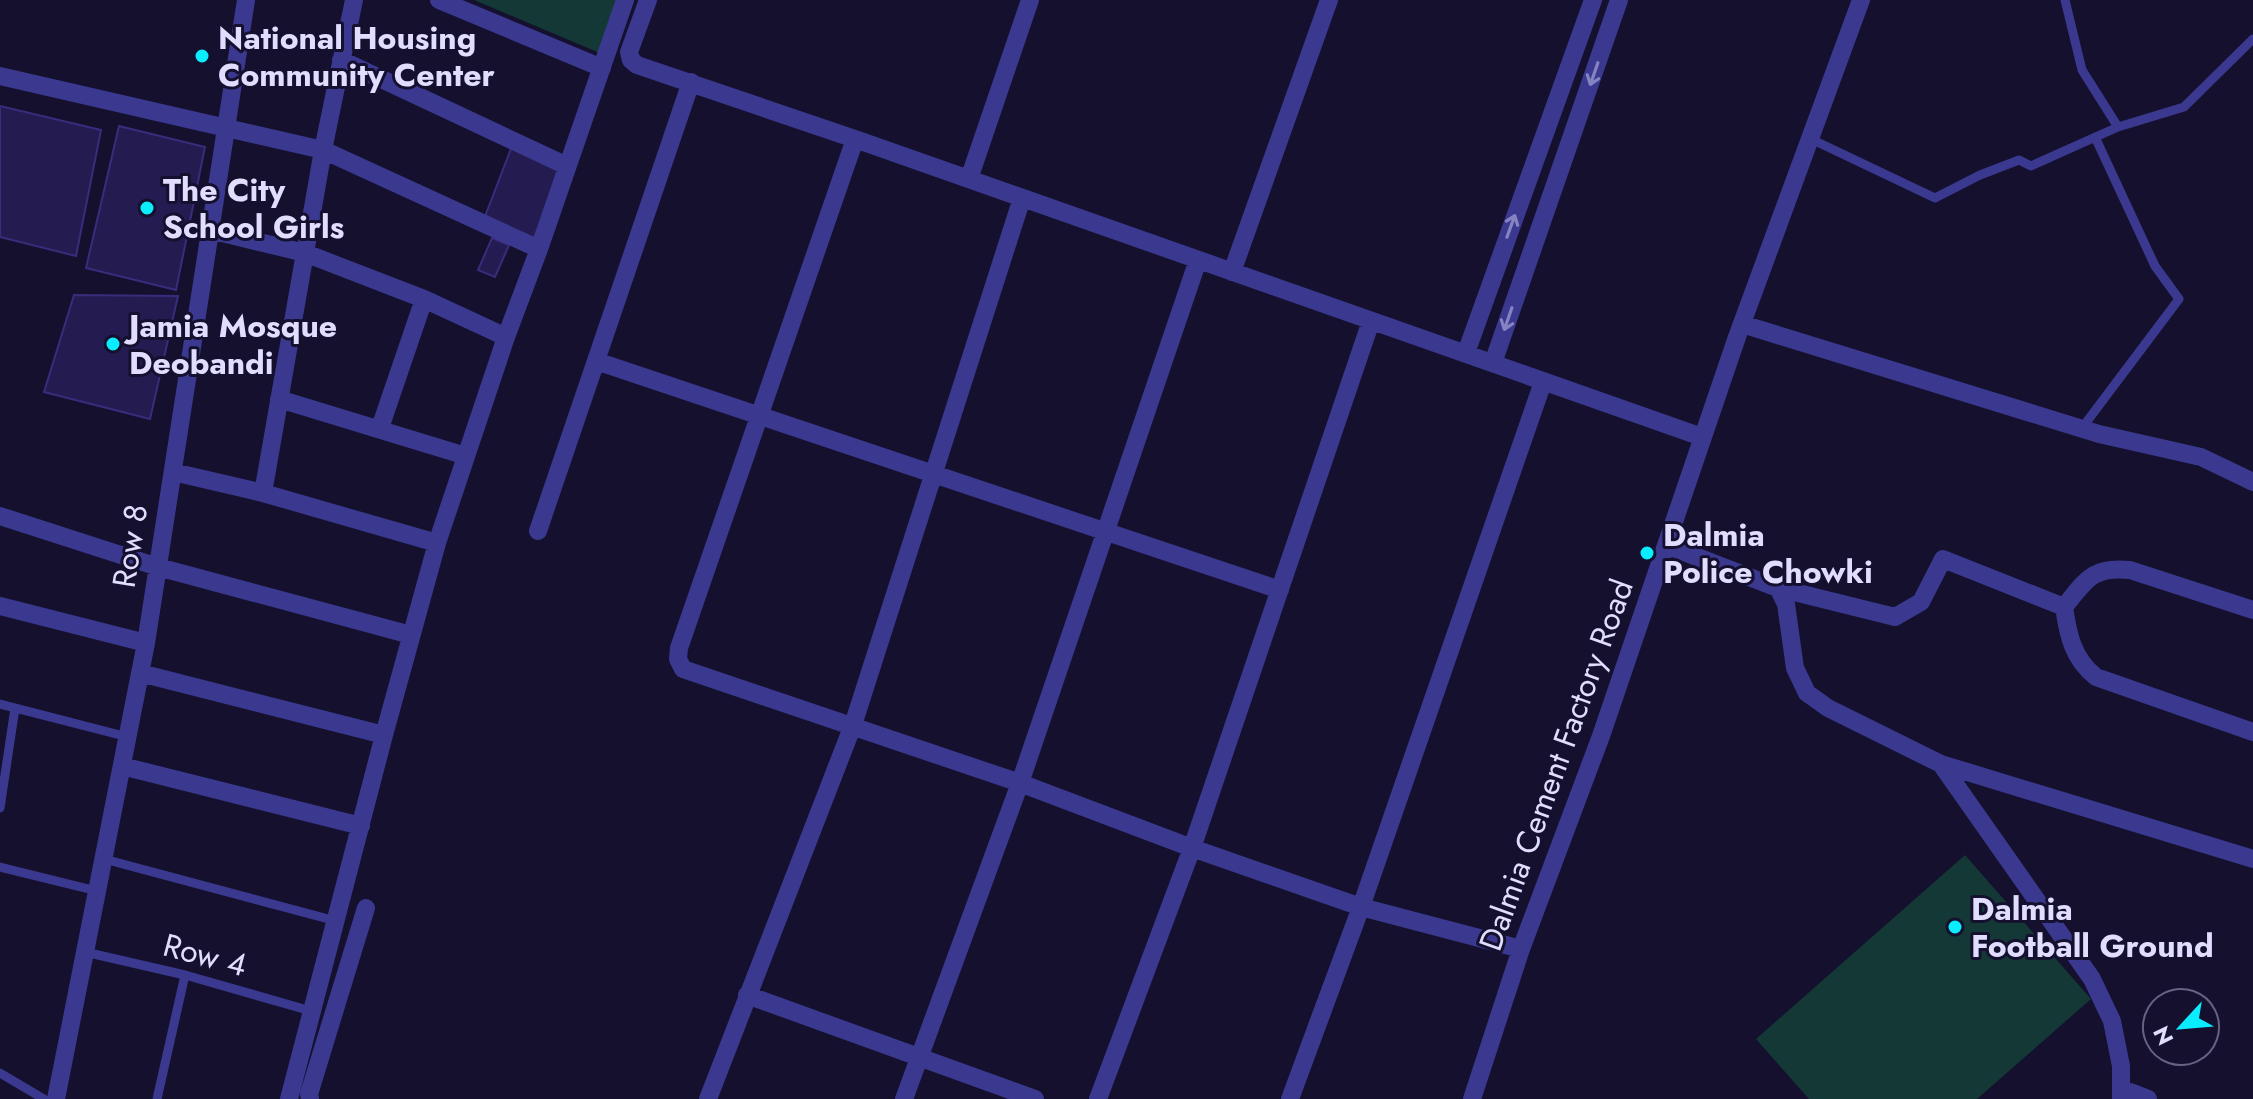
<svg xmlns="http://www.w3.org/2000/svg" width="2253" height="1099" font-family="Jost,sans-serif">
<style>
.green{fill:#133836}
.building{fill:#241b50;stroke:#3a2c7d;stroke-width:2}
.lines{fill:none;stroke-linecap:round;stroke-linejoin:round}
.service{stroke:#3a398f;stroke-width:9}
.minor{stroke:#3a398f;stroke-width:18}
.oneway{stroke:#8583c1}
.poi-dot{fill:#09edff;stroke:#14102e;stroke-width:3}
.labels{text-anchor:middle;stroke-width:6;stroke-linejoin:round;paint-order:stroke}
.poi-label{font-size:32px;font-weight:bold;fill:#e0ddff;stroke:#14102e;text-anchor:start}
.street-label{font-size:32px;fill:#e0ddff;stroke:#14102e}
</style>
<rect width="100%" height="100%" fill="#14102e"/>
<path class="green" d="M474 0H621L602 54Z
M1965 855 2091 999 1977 1099H1809L1756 1039Z"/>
<path class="building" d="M0 106 101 130 76 256 0 237Z
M119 126 205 147 176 290 86 268Z
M512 146 560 170 539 249 484 219Z
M492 238 509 245 495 277 478 270Z
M74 295 178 296 150 419 44 392Z"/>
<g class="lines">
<path class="service" d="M2065 0 2082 70 2118 127
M1811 139 1935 198 1980 175 2019 160 2031 166 2118 127 2184 107 2253 39
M2082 428 2179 299 2155 266 2095 137
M0 704 128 737
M0 808 15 708
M104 859 336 921
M0 867 97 891
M85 952 185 975 311 1011
M0 1073 44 1099
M157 1099 185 975"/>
<path class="minor" d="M439 0 602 68
M648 0 629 52 631 60 637 65 855 139 1702 437
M341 60 567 166
M0 76 323 150 539 249
M855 139 679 648 678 659 683 669 1020 783 1192 848 1361 907 1521 949
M969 179 1030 0
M210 230 305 253 424 299 506 337
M1232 272 1329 0
M1742 324 2099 434 2201 457 2253 482
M1466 353 1593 0
M596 361 1280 590
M1493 363 1619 0
M279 399 466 456
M380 428 424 299
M173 472 263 493 437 543
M263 493 323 150 354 0
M0 516 158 567 411 635
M538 531 691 82
M1666 545 1778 588 1895 617 1921 602 1943 559 2064 607
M1778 588 1786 604 1795 668 1807 693 1828 708 1941 764 2253 859
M0 606 146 643
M2253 610 2130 570C2092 566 2086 580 2064 607 2068 635 2073 659 2096 677L2253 732
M140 673 384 735
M1941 764 2092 979 2112 1021 2121 1066V1099
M122 766 361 826
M747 995 1035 1099
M2121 1093 2130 1092 2148 1099
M56 1099 146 643 246 0
M289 1099 384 735 437 543 506 337 539 249 625 0
M310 1099 309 1094 366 908
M708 1099 853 725 1022 198
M904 1099 1020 783 1198 260
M1098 1099 1192 848 1371 321
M1290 1099 1361 907 1543 382
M1472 1099 1521 949 1601 736 1737 337 1861 0"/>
</g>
<defs><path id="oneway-shaft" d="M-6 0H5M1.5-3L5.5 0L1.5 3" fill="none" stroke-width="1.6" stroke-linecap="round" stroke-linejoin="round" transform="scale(2)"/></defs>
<g class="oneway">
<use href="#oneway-shaft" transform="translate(1594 74) rotate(109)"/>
<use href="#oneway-shaft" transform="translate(1511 226) rotate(-70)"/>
<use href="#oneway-shaft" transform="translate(1508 319) rotate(109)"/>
</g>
<g class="poi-dot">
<circle cx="202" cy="56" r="8"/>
<circle cx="147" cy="208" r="8"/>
<circle cx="113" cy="344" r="8"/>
<circle cx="1647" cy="553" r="8"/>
<circle cx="1955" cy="927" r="8"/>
</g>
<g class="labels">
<g class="poi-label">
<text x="218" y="49">National Housing<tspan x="218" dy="37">Community Center</tspan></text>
<text x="163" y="201">The City<tspan x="163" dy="37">School Girls</tspan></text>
<text x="129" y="337">Jamia Mosque<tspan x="129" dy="37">Deobandi</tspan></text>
<text x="1663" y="546">Dalmia<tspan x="1663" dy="37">Police Chowki</tspan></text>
<text x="1971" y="920">Dalmia<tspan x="1971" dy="37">Football Ground</tspan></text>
</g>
<g class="street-label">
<text transform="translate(130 546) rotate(-81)" y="11">Row 8</text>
<text transform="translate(1556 765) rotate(-70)" y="11">Dalmia Cement Factory Road</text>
<text transform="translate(205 955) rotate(15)" y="11">Row 4</text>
</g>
</g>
<g transform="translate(2181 1027) rotate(244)"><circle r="38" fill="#14102e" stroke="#666282" stroke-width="2"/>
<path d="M0-6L14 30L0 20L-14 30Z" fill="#09edff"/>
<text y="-12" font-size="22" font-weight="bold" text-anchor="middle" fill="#e0ddff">N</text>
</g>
</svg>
